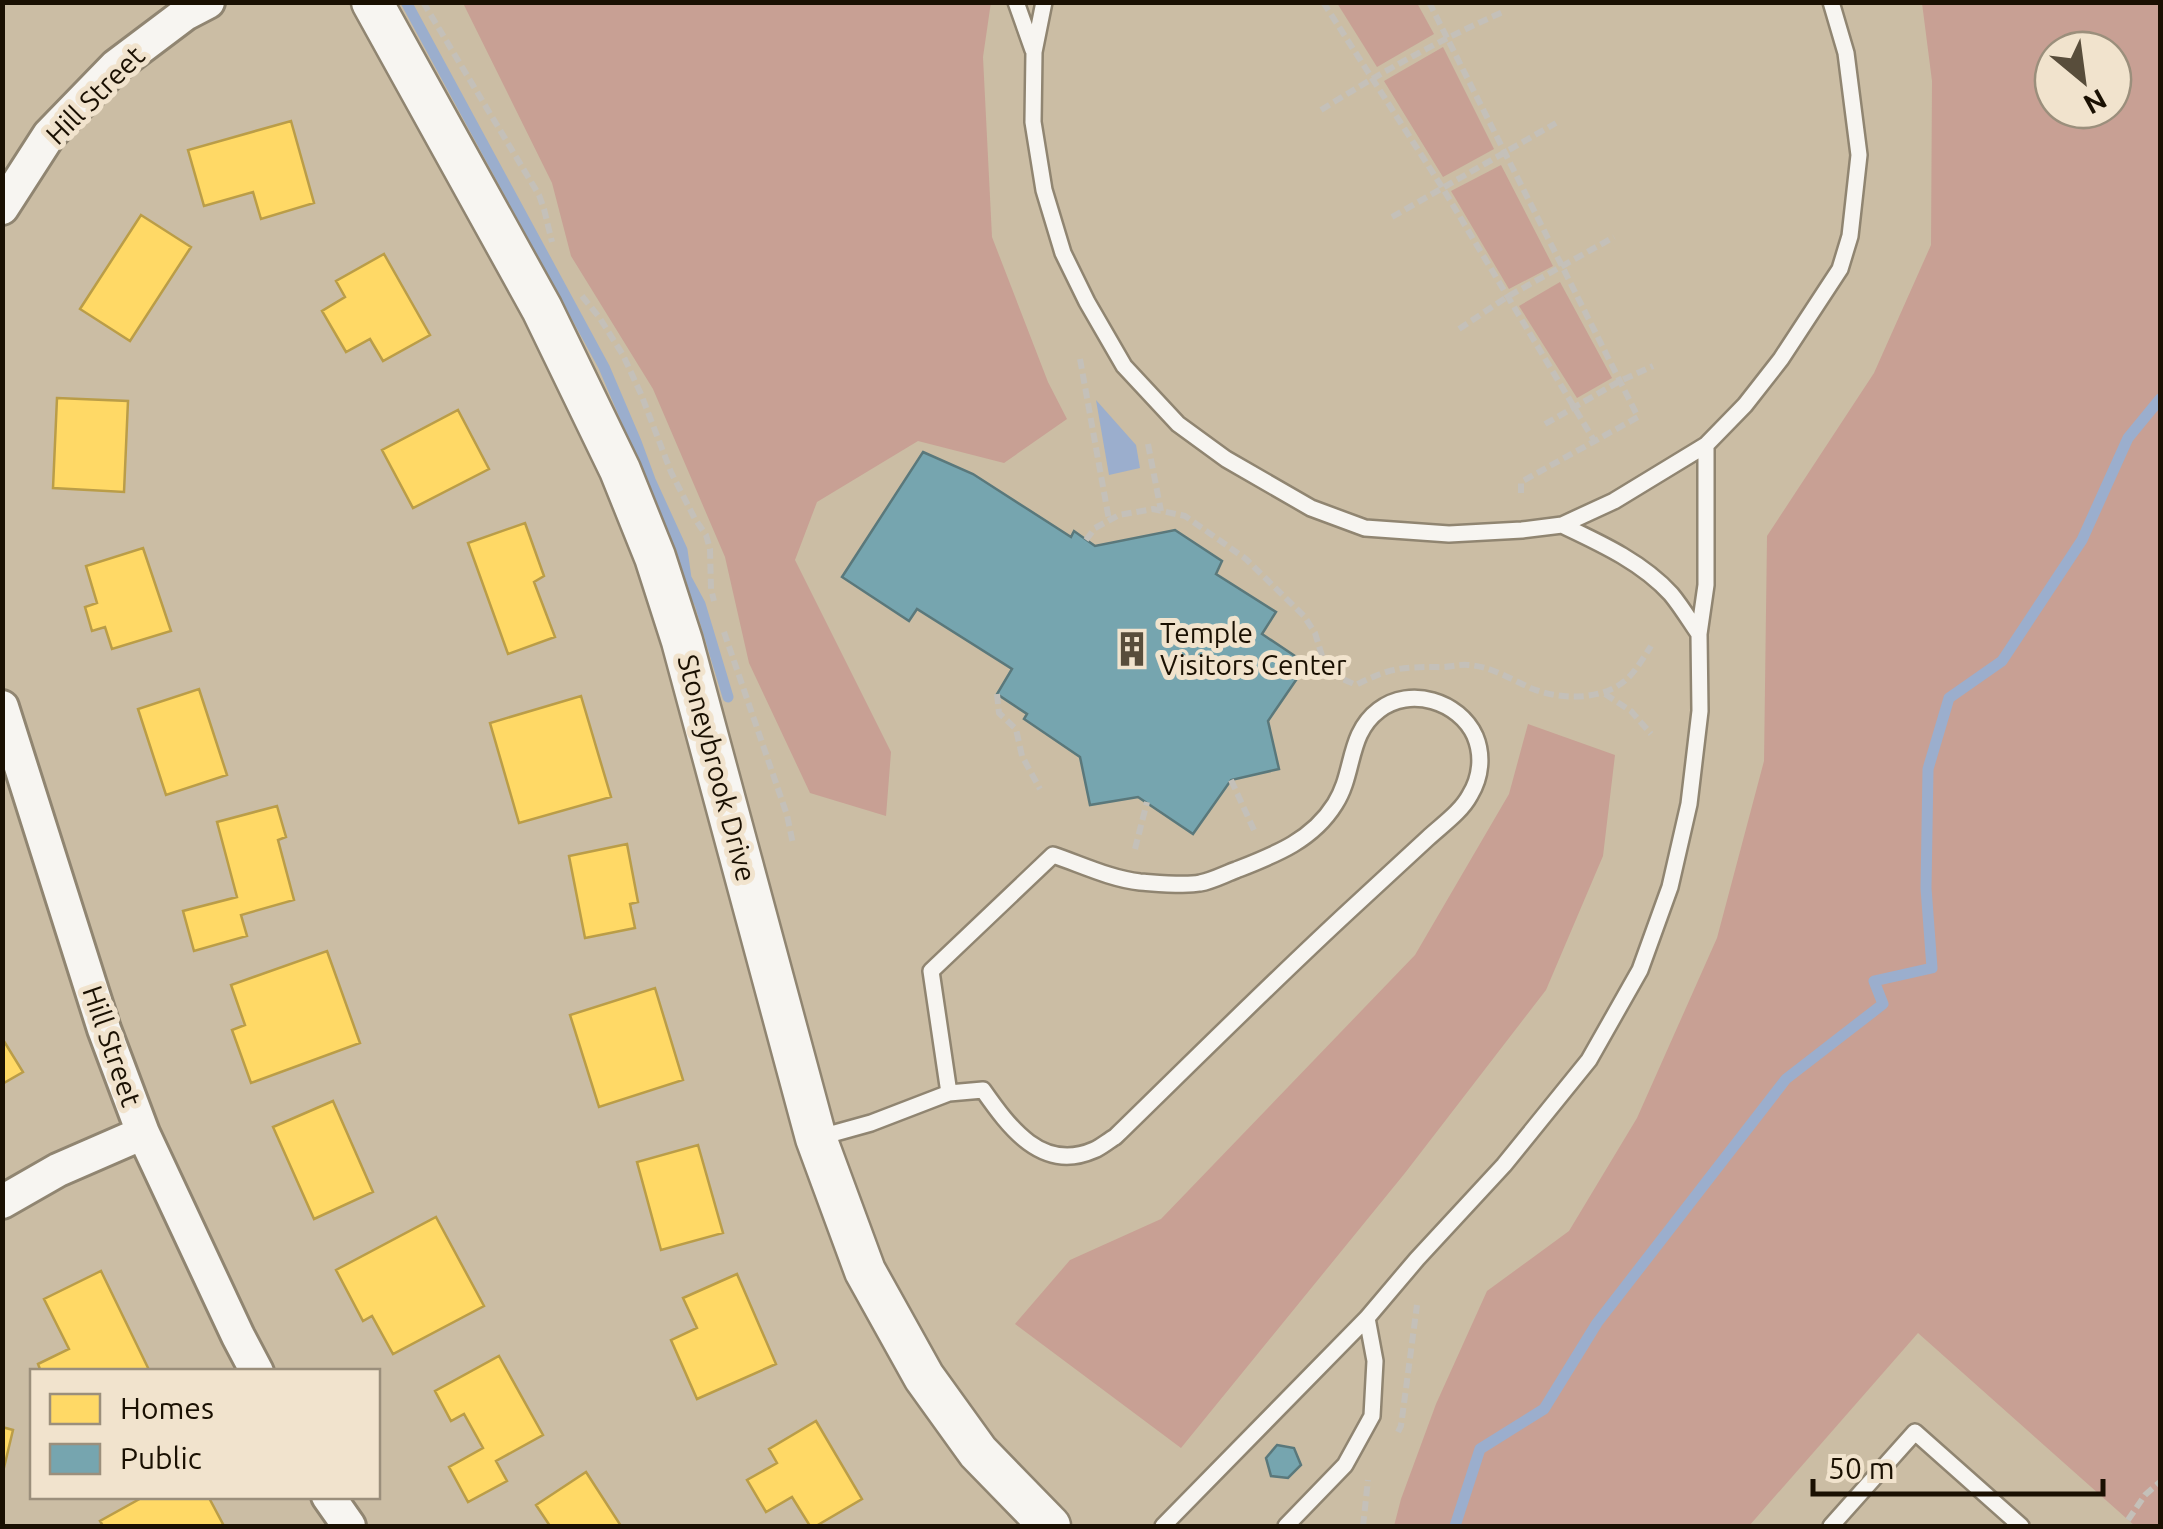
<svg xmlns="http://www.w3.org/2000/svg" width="2163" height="1529" font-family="Ubuntu,sans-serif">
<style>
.green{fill:#c8a094;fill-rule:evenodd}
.water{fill:#9baecd}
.homes{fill:#ffd966;stroke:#ba9d48;stroke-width:2.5}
.public{fill:#76a5af;stroke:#5a787b;stroke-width:2.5}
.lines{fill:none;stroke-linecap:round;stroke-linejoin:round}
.stream{stroke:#9baecd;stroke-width:11}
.service-casing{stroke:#908571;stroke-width:20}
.minor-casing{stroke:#908571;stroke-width:38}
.tertiary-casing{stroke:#908571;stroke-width:45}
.path{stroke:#c4c0b9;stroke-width:6;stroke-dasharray:10 5;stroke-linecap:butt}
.service{stroke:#f7f5f1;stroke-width:15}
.minor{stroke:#f7f5f1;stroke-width:32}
.tertiary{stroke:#f7f5f1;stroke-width:40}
.labels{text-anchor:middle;stroke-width:10;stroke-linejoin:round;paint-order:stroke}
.street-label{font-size:28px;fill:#1a1002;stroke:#f1e3cd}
.poi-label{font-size:28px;fill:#1a1002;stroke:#f1e3cd;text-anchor:start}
</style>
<rect width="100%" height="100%" fill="#cbbda4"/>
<path class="green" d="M991 2 983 57 992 237 1048 382 1067 419 1004 463 918 441 817 502 795 560 891 752 886 816 810 793 749 663 725 557 653 389 571 256 552 183 463 3Z
M1337 3H1417L1434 34 1377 67Z
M1922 3H2160V1526H2135L1918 1333 1749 1526H1394L1401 1499 1436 1404 1487 1291 1569 1231 1637 1118 1717 938 1764 761 1767 536 1874 373 1931 245 1932 81ZM2113 50V110H2053V50Z
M1443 47 1494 149 1443 177 1384 81Z
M1501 165 1553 266 1509 289 1451 191Z
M1560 282 1612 378 1577 398 1519 306Z
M1528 724 1615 755 1603 856 1546 990 1405 1173 1181 1448 1015 1324 1070 1260 1161 1219 1415 955 1509 794Z"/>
<path class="water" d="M1096 400 1136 445 1140 468 1109 475Z"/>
<path class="homes" d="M291 121 314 203 261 219 253 192 204 206 188 150Z
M141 215 191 247 130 341 80 309Z
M384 254 430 335 383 361 370 339 346 352 322 311 345 297 336 281Z
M57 398 128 401 124 492 53 488Z
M458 410 489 469 413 508 382 450Z
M525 523 544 576 534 582 555 637 508 654 468 543Z
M143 548 171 631 112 649 105 627 92 631 85 607 97 603 86 566Z
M199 689 227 775 166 795 138 709Z
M581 696 611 797 519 823 490 723Z
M277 806 286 837 278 840 294 900 241 915 247 936 194 951 183 911 237 897 217 822Z
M627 844 638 902 630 904 635 928 585 938 569 856Z
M327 951 360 1043 251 1083 232 1030 245 1025 231 985Z
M655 988 683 1080 599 1107 570 1015Z
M2 1038 23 1072 2 1084Z
M333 1101 373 1192 314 1219 273 1127Z
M698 1145 723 1233 661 1250 637 1162Z
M436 1217 484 1306 393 1354 372 1316 363 1321 336 1270Z
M101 1271 150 1372H41L38 1364 69 1349 44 1299Z
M737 1274 776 1364 697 1399 671 1340 697 1328 683 1298Z
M499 1356 543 1435 496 1461 507 1481 468 1502 449 1467 483 1448 464 1414 451 1421 435 1391Z
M816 1421 862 1499 816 1526H810L792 1497 766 1512 747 1480 777 1463 769 1449Z
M2 1427 13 1430 2 1476Z
M586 1472 621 1526H550L536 1505Z
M145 1496H208L224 1526H103L100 1521Z"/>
<path class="public" d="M923 452 973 474 1071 537 1074 531 1095 546 1175 530 1222 561 1216 574 1276 612 1262 634 1307 664 1268 721 1279 769 1231 780 1193 834 1138 797 1090 805 1080 757 1024 719 1027 714 997 694 1012 669 917 609 909 621 842 577Z
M1277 1445 1294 1448 1301 1465 1288 1478 1271 1476 1266 1458Z"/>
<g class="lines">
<path class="stream" d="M406 2 604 367 636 442 650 480 682 550 686 578 700 604 728 697
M1455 1526 1480 1449 1544 1409 1597 1323 1786 1079 1883 1004 1874 981 1932 968 1926 888 1928 769 1949 698 2002 661 2082 540 2128 438 2160 399"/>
<defs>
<path id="service" d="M1016 2 1033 50
M1044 2 1034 52 1033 122 1044 190 1063 253 1087 302 1124 366 1178 424 1226 459 1311 508 1365 528 1449 534 1522 530 1562 525 1614 501 1706 445
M1562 525C1600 543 1642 562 1671 594 1681 606 1690 621 1699 634
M817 1138 871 1123 949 1093 983 1090C1009 1127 1042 1173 1094 1150 1101 1147 1108 1141 1115 1137 1193 1061 1270 984 1350 910 1376 886 1402 862 1428 838 1442 825 1461 812 1470 795 1481 777 1483 755 1475 736 1459 701 1410 686 1379 710 1347 734 1355 773 1335 804 1312 841 1274 855 1236 870 1225 874 1212 881 1200 883 1185 886 1156 883 1140 882 1111 879 1080 864 1053 855L931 971 949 1093
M1163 1526 1367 1318 1417 1259 1504 1165 1589 1060 1640 970 1670 887 1689 804 1700 711 1699 634 1706 585V445L1745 405 1781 359 1840 269 1850 236 1859 155 1846 53 1831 2
M1286 1526 1345 1465 1372 1416 1375 1361 1367 1318
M1831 1526 1915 1432 2021 1526"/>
<path id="minor" d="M2 208 49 135 116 66 185 14 208 2
M2 707 104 1029 143 1133 238 1336 257 1372
M2 1202 58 1170 143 1133
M328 1496 349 1526"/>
<path id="tertiary" d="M372 2 542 309 620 470 655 557 682 641 816 1138 865 1271 924 1377 978 1452 1050 1526"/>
</defs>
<use href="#service" class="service-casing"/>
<use href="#minor" class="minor-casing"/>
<use href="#tertiary" class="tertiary-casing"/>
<path class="path" d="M423 2 539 195 544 209 552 242
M1323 2 1442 187 1595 442
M1429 2 1638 417 1521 482V493
M1321 110C1380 73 1439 40 1503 12
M1392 217 1556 123
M582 296 599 317 623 355 641 394 671 472 695 519 706 535 710 549 711 589 714 601
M1459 329 1507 297 1614 237
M1080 359 1109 520
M1545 424 1620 381 1653 366
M1148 444 1161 511
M1086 540 1095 528 1119 515 1153 509 1185 516 1246 559 1304 616 1315 633 1327 672 1356 685C1389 668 1401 667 1437 667 1447 668 1458 664 1468 665 1491 666 1512 680 1533 689 1562 700 1604 701 1628 678 1637 669 1644 657 1651 646
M724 632 787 815 793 844
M997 694 999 713 1016 729 1022 756 1040 789
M1605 694 1631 711 1651 734
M1231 780 1254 830
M1135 849 1147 802
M1398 1432 1401 1426 1417 1305
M2128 1520 2145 1495 2160 1482
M1363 1526 1368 1480"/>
<use href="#service" class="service"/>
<use href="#minor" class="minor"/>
<use href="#tertiary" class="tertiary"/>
</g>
<defs>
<symbol id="building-bare" viewBox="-9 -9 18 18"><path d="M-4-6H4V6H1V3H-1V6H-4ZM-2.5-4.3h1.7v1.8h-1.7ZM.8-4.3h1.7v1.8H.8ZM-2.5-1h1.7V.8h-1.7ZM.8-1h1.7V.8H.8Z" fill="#584d3b" stroke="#f1e3cd" stroke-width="2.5" paint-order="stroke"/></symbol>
</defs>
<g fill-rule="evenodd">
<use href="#building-bare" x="1107" y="624" width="50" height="50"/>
</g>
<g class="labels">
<g class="street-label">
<text transform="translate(95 95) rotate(-45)" y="10">Hill Street</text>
<text transform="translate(717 768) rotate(75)" y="10">Stoneybrook Drive</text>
<text transform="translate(112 1046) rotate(71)" y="10">Hill Street</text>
</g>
<g class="poi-label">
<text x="1160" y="643">Temple<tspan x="1160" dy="32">Visitors Center</tspan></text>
</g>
</g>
<rect width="2163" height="1529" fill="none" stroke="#1a1002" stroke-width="10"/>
<rect x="30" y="1369" width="350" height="130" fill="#f1e3cd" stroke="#9b8f7c" stroke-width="2.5"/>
<rect x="50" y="1394" width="50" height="30" fill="#ffd966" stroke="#9b8f7c" stroke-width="2.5"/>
<text x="120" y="1419" font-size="30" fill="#1a1002">Homes</text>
<rect x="50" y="1444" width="50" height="30" fill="#76a5af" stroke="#9b8f7c" stroke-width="2.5"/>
<text x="120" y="1469" font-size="30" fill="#1a1002">Public</text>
<g transform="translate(2083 80) rotate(151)"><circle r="48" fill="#f1e3cd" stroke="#9b8f7c" stroke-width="2.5"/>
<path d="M0-8L18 38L0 25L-18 38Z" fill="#584d3b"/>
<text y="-15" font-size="28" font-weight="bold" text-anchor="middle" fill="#1a1002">N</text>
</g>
<path d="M1813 1479v15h290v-15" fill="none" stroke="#1a1002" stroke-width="5"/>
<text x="1828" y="1479" font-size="30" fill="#1a1002" stroke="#f1e3cd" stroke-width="8" paint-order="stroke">50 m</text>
</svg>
